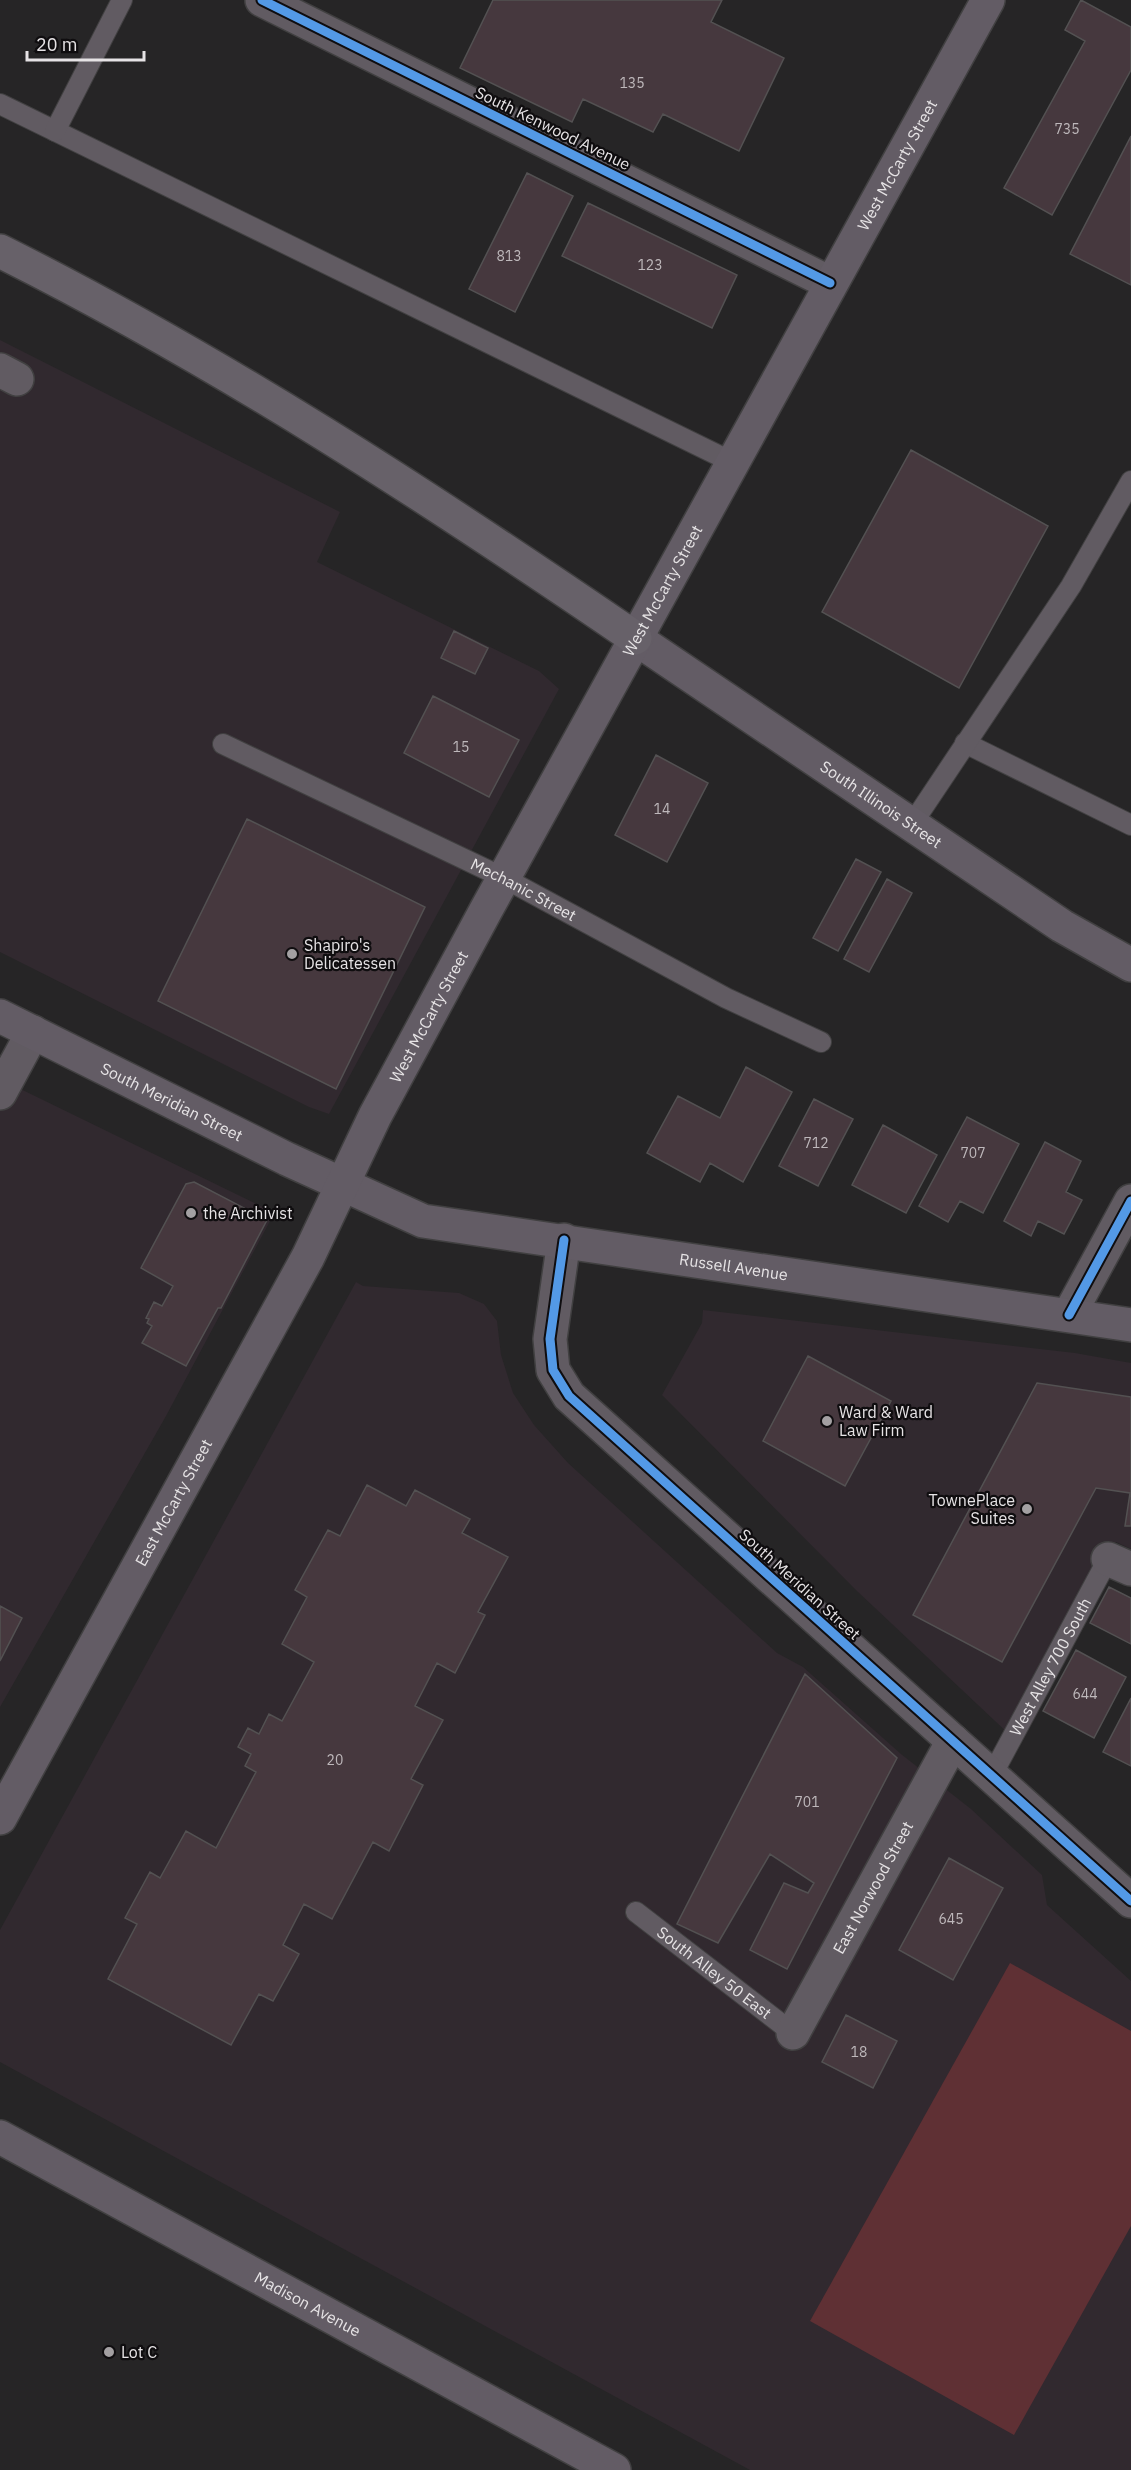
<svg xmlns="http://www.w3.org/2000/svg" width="1131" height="2470" font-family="'IBM Plex Sans',sans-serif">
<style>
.built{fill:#31292f}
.green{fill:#5f3034}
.building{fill:#46383e;stroke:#535152;stroke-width:1.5}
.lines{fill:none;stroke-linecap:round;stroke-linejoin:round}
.lane-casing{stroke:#414041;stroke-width:22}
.street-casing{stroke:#414041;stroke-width:36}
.secondary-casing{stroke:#414041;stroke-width:36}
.highway-casing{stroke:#414041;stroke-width:36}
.lane{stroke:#615b62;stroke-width:20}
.street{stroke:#615b62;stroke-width:33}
.secondary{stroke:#635c65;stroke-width:33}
.highway{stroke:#676169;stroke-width:33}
.cycleway-casing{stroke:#0f0d0f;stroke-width:13}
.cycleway{stroke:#5399e6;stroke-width:9}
.poi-dot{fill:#a3a0a2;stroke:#0f0d0f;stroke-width:2}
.labels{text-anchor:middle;stroke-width:4.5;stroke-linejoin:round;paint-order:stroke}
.number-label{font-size:14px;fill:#beb8bb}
.street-label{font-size:16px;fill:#e6e3e5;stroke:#0f0d0f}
.poi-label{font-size:16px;fill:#e6e3e5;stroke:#0f0d0f;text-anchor:start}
</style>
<rect width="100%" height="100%" fill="#262526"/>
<path class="built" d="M0 340 340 512 317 562 539 671 559 689 329 1114 309 1107 0 952Z
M0 1079 269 1210 270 1221 166 1416 0 1707Z
M356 1282 363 1286 459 1293 484 1304 497 1321 501 1355 513 1393 534 1425 568 1463 777 1653 803 1667 901 1754 971 1809 1042 1875 1047 1905 1131 1981V2470H750L0 2062V1930Z
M703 1310 1075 1353 1131 1363V1549L1116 1542 1099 1556 1012 1737 857 1591 662 1395 702 1323Z"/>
<path class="green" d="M1010 1963 1131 2031V2226L1014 2435 810 2321Z"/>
<path class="building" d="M493 0H722L711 22 784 58 739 151 663 114 653 132 583 99 572 122 460 68Z
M1081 0 1131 27V70L1052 215 1004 188 1085 41 1065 30Z
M1131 136V285L1070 254Z
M527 173 573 196 515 312 469 289Z
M588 203 737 275 712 328 562 256Z
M911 450 1048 526 959 688 822 612Z
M454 631 488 648 475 674 441 658Z
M433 696 519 740 489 797 404 753Z
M656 755 708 783 667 862 615 835Z
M247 819 425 907 336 1089 158 1001Z
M856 859 881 872 838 951 813 938Z
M887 879 912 893 869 972 844 959Z
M746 1067 792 1092 743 1182 710 1163 700 1182 647 1153 678 1096 720 1118Z
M814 1099 853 1119 818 1186 779 1166Z
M967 1117 1019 1144 983 1213 960 1201 948 1222 919 1206Z
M883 1125 937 1155 906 1213 852 1185Z
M1045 1142 1081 1161 1066 1192 1082 1200 1064 1234 1038 1221 1031 1236 1004 1221Z
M194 1182 267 1220 221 1308H218L186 1366 142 1343 152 1326 147 1323 149 1319 146 1318 154 1302 162 1306 173 1286 141 1268 186 1184Z
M808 1356 891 1401 845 1486 763 1441Z
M1037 1383 1131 1397V1526H1125L1130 1493 1096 1488 1002 1662 913 1615Z
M367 1485 406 1506 415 1490 470 1519 462 1533 508 1557 478 1612 485 1615 455 1673 437 1663 415 1706 443 1720 411 1779 423 1785 389 1851 373 1842 332 1919 304 1904 283 1945 299 1954 273 2001 259 1994 231 2045 108 1979 137 1924 125 1918 150 1872 160 1878 186 1831 216 1848 256 1772 245 1766 251 1754 238 1747 248 1728 259 1734 269 1714 282 1721 314 1662 282 1644 307 1597 295 1590 328 1530 340 1536Z
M1109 1587 1131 1598V1644L1090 1623Z
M0 1606 22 1618 0 1661Z
M1076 1650 1126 1677 1094 1738 1043 1711Z
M805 1674 897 1758 787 1969 750 1950 784 1883 808 1893 814 1883 770 1854 718 1943 677 1924Z
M1131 1698V1766L1103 1752Z
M949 1858 1003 1888 953 1980 899 1950Z
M846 2015 897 2041 873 2088 822 2062Z"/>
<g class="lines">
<defs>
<g id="lane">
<path d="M0 104 732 462"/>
<path d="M55 131 122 0"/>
<path d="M965 743 1131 825"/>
<path id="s1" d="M223 744 504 878 726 998 821 1042"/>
<path d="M912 824 1071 586 1131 481"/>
<path id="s2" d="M992 1775 1108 1559"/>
<path id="s3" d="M636 1912 793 2033"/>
</g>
<g id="street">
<path d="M262 0 830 283"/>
<path d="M0 370 17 379"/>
<path d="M0 1093 33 1032"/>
<path d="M564 1240 550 1339 553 1370 569 1396 1131 1901"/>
<path d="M1069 1315 1131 1201"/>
<path d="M1108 1559 1131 1569"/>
<path id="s4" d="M793 2033 953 1741"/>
</g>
<g id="secondary">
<path id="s5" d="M635 638 1062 926 1131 965"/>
<path id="s6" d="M0 1016 287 1159 423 1221 1131 1325"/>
<path id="s7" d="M0 1818 308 1257 375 1116 486 910 988 0"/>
<path id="s8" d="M0 2137 614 2470"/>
</g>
<path id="highway" d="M0 251C222 362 430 498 635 638"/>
</defs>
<use href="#lane" class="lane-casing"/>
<use href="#street" class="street-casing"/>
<use href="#secondary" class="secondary-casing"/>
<use href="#highway" class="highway-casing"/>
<use href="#lane" class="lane"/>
<use href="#street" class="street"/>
<use href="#secondary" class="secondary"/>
<use href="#highway" class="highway"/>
<defs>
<path id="cycleway" d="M262 0 830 283
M564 1240 550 1339 553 1370 569 1396 1131 1901
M1069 1315 1131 1201"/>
</defs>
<use href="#cycleway" class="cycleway-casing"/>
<use href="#cycleway" class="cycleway"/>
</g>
<g class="poi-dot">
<circle cx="292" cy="954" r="6"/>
<circle cx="191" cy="1213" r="6"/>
<circle cx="827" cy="1421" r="6"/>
<circle cx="1027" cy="1509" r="6"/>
<circle cx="109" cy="2352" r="6"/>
</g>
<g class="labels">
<g class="number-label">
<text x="632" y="88">135</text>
<text x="1067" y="134">735</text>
<text x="509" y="261">813</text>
<text x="650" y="270">123</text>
<text x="461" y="752">15</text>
<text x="662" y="814">14</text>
<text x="816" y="1148">712</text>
<text x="973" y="1158">707</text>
<text x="1085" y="1699">644</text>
<text x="335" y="1765">20</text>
<text x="807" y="1807">701</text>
<text x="951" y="1924">645</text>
<text x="859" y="2057">18</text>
</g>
<g class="street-label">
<text transform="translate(553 128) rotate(26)" y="6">South Kenwood Avenue</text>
<text dy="6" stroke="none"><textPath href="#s7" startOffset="1881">West McCarty Street</textPath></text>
<text dy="6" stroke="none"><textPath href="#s7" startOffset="1395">West McCarty Street</textPath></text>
<text dy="6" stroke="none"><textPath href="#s5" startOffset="297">South Illinois Street</textPath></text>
<text dy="6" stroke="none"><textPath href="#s1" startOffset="334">Mechanic Street</textPath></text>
<text dy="6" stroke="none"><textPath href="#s7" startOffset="909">West McCarty Street</textPath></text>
<text dy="6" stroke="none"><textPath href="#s6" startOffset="192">South Meridian Street</textPath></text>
<text dy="6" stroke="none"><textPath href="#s6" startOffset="784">Russell Avenue</textPath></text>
<text dy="6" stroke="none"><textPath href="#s7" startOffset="360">East McCarty Street</textPath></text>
<text transform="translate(800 1584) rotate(42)" y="6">South Meridian Street</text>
<text dy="6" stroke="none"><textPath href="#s2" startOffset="123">West Alley 700 South</textPath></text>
<text dy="6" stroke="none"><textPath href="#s4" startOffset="166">East Norwood Street</textPath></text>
<text dy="6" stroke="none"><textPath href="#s3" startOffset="99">South Alley 50 East</textPath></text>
<text dy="6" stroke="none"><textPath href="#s8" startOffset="350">Madison Avenue</textPath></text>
</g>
<g class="poi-label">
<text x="304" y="951">Shapiro's<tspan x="304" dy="18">Delicatessen</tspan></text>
<text x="203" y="1219">the Archivist</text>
<text x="839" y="1418">Ward &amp; Ward<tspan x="839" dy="18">Law Firm</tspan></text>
<text x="1015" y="1506" text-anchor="end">TownePlace<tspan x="1015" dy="18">Suites</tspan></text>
<text x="121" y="2358">Lot C</text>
</g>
</g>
<path d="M27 51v9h117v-9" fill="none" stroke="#e6e3e5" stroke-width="3"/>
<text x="36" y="51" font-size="18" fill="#e6e3e5" stroke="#0f0d0f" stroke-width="4.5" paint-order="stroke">20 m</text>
</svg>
